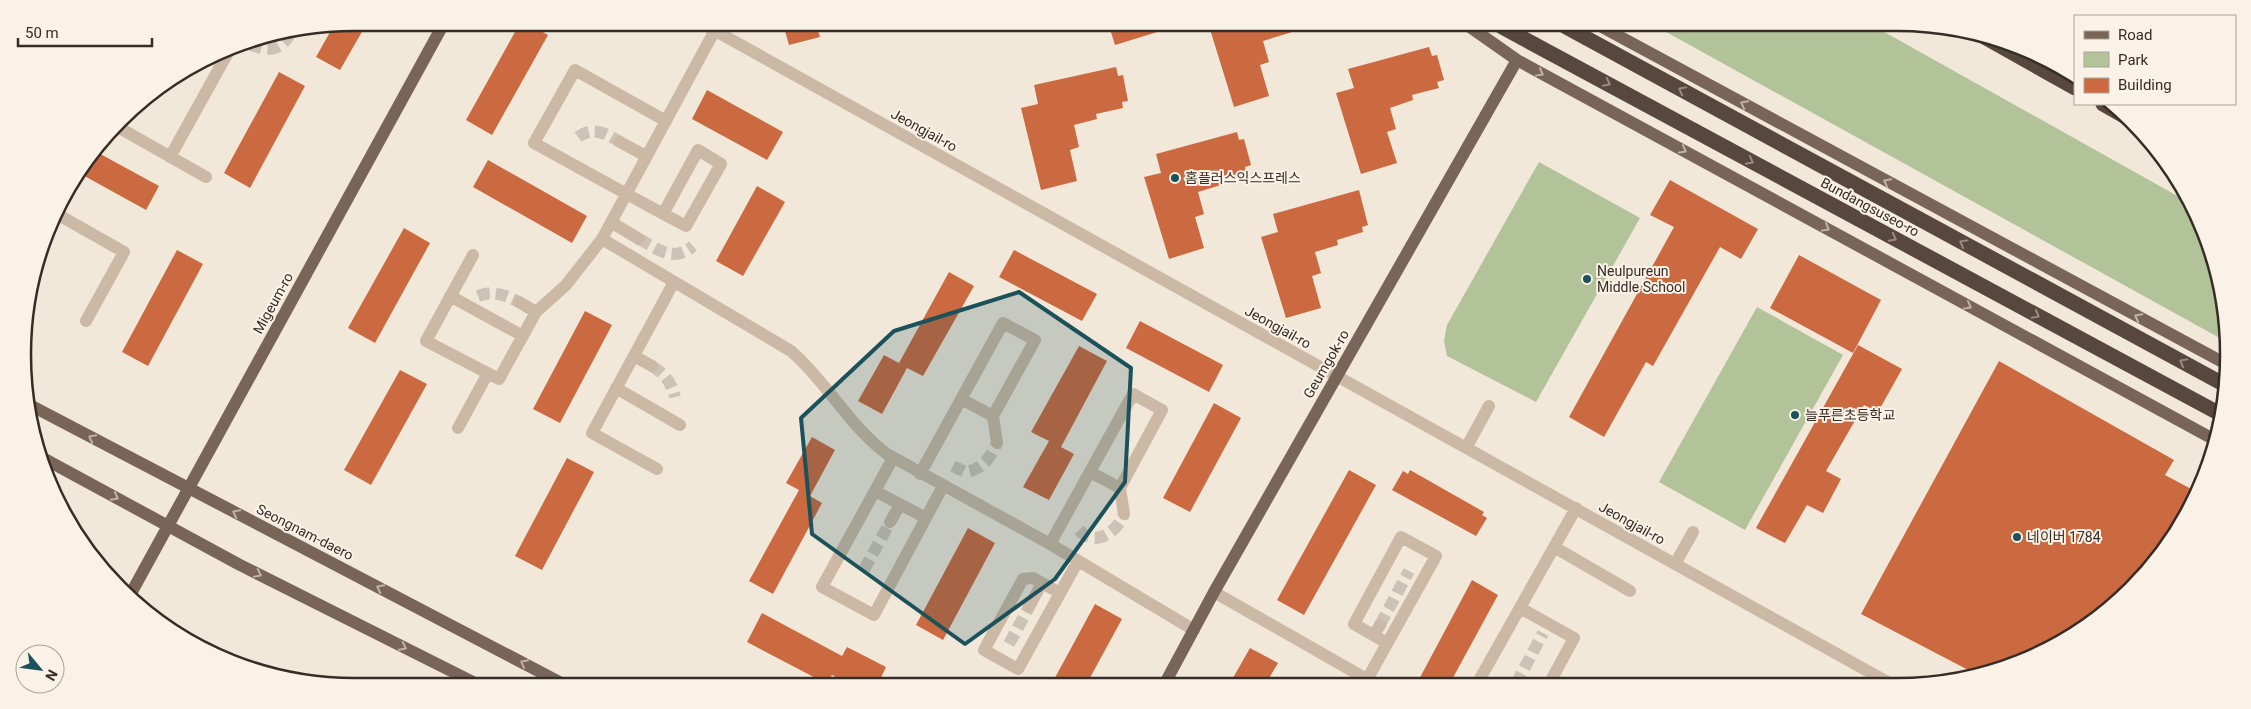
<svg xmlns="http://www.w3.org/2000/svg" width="2251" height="709" font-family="Roboto,'Noto Sans KR',sans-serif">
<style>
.green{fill:#b2c299}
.building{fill:#cb6a40}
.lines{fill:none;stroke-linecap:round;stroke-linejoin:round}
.minor-tunnel{stroke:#ccc3b6;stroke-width:12;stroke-dasharray:12 6;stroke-linecap:butt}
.minor{stroke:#cbb9a5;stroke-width:12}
.major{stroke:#796557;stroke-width:12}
.highway{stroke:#58473d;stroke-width:15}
.oneway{stroke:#c0b3a6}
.oneway2{stroke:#998b81}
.marked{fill:#1b515a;fill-opacity:0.2;stroke:#1b515a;stroke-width:4;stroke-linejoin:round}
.poi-dot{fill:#1b515a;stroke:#faf2e6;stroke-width:2}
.labels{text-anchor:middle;stroke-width:4;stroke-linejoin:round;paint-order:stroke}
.street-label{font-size:14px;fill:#362d27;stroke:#faf2e6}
.poi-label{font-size:14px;fill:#362d27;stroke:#faf2e6;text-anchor:start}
.rim{fill:none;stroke:#362d27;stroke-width:2.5}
</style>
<rect width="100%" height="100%" fill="#f2e8da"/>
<path class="green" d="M1659 28 1879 29 2190 203C2215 250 2222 290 2227 342Z
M1539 162 1640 218 1536 402 1447 356 1444 341 1447 325Z
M1757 307 1843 355 1745 530 1659 482Z"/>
<path class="building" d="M367 23 340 70 316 57 334 25Z
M520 23H527L548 35 492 135 466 120Z
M783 24H816L820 37 789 45Z
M1109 26H1167V29L1115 45Z
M1209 26H1299V30L1263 41 1269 62 1260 65 1269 96 1234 107Z
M1429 47 1432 56 1437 55 1444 80 1437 82 1439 88 1412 95 1413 100 1390 108 1396 129 1387 132 1397 163 1361 174 1336 93 1354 88 1348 69Z
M1116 67 1118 76 1123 75 1128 101 1122 102 1123 108 1096 114 1097 119 1074 125 1079 147 1070 150 1077 181 1041 190 1021 108 1038 104 1034 85Z
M279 72 305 86 250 188 224 173Z
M707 90 783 132 767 160 692 119Z
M1237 132 1239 140 1244 139 1251 165 1245 167 1246 172 1219 180 1221 185 1198 192 1204 214 1195 217 1204 248 1169 259 1144 177 1161 173 1156 154Z
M93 150 159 186 146 210 79 173Z
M488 160 587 216 572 243 473 187Z
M1670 180 1758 229 1741 259 1720 247 1653 366 1646 362 1604 437 1569 417 1674 227 1650 215Z
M757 186 785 202 743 276 716 261Z
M1359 190 1368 225 1362 227 1363 232 1337 240 1338 245 1315 252 1321 273 1312 276 1321 308 1286 318 1261 237 1278 232 1273 214Z
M404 228 430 243 375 343 348 328Z
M177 250 203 264 148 366 122 352Z
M1014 250 1097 294 1082 321 999 277Z
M1799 255 1881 300 1853 353 1770 308Z
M949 272 974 286 923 376 907 368 882 414 858 401 884 355 899 363Z
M585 311 612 325 560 423 533 409Z
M1140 321 1223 365 1209 392 1126 348Z
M1858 345 1902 369 1878 412 1864 405 1826 471 1841 479 1823 513 1807 505 1785 543 1756 528Z
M1079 346 1107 361 1061 447 1074 454 1049 500 1023 487 1049 441 1031 432Z
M1999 361 2174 460 2165 475 2195 491 2184 520 2131 589 2044 652 1974 673 1861 614Z
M400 370 427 384 371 485 344 470Z
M1214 403 1241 418 1190 512 1163 498Z
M812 437 835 450 810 496 822 503 773 594 749 581 799 490 786 483Z
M567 458 594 472 542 570 515 556Z
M1349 470 1376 485 1304 615 1277 600Z
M1410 470 1484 512 1482 515 1487 518 1476 536 1392 490 1403 471 1408 474Z
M968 528 995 543 943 640 916 625Z
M1472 580 1498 595 1449 685H1416Z
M1095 604 1122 619 1086 685H1051Z
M762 613 842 656 847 647 886 667 877 686H853L832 675 827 684 747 642Z
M1250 648 1278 663 1265 685H1229Z"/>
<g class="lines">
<path class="minor-tunnel" d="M250 44C269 53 284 50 292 29
M578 137C593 126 605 133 620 142
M639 239C658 249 673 263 693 246
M478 296C493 290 505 295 519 302
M652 366C665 374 671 382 675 397
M953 466 965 472C982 470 990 458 997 443
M1079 530C1095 548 1117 532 1124 514
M864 570 890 522
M1380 625 1409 571
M1009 644 1029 607
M1516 684 1543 633"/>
<path class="minor" d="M703 24 1891 684
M715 30 602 239 791 351C827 382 849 426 887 454L1050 544 1194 630
M246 42 250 44
M116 126 206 177
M620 142 646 156
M170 157 231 47
M55 213 124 252 86 321
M663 214 698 150 721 164 686 226C635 199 585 171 534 143L575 70 666 121
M611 222 639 239
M473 255 426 341 499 379 536 312 566 285 602 239
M450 296 523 336
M519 302 536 312
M634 356 652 366
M616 388 680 425
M993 416 997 443
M458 428 488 373
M1466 448 1489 406
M893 458 822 587 874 615 943 486
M657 469 592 433 674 282
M920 474 1003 323 1035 340 993 416 961 399
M1120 488 1124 514
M875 491 926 518
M890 522 900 505
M1050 544 1133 394 1162 410 1120 488 1090 472
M1554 547 1630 591
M1675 564 1693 532
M1214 592 1377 685
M1060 593 1033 578 1023 579 984 650 1018 669 1078 561
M1029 607 1042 583
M1520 608 1574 638 1549 684
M1374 635 1380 625
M1477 684 1576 508
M1364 685 1436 556 1401 537 1354 624 1387 643"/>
<path class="major" d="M1470 27 1517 60 2215 440
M1602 27 2228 365
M28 404 567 686
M41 457 240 565 481 686
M129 597 444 23
M1164 685 1214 592 1517 60"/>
<path class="highway" d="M1502 27 2222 415
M1566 27 2225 385
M1979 34 2075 88
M2103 104 2131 120"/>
</g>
<defs><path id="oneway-chevron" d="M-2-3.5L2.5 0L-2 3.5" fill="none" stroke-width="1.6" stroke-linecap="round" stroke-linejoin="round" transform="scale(1.25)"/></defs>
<g class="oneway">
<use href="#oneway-chevron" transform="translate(1540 73) rotate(29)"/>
<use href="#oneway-chevron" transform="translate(1744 104) rotate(-152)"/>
<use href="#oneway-chevron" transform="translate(1683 150) rotate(29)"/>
<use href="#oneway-chevron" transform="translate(1887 182) rotate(-152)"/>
<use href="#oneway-chevron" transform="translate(1826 228) rotate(29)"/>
<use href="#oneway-chevron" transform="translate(1968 306) rotate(29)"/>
<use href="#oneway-chevron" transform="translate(2138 317) rotate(-152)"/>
<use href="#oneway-chevron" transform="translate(92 438) rotate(-153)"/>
<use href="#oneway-chevron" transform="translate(115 497) rotate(28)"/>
<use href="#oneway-chevron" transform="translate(236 513) rotate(-153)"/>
<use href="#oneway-chevron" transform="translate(258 574) rotate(27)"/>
<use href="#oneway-chevron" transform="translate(380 588) rotate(-153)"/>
<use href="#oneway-chevron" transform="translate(403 647) rotate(27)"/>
<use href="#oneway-chevron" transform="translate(524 663) rotate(-152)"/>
</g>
<g class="oneway2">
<use href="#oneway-chevron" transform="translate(1607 83) rotate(28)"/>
<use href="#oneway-chevron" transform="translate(1682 90) rotate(-151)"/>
<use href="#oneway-chevron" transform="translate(1750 161) rotate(28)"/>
<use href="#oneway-chevron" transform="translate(1893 238) rotate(28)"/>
<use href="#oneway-chevron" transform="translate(1963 243) rotate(-151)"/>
<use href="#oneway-chevron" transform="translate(2036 315) rotate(28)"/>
<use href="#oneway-chevron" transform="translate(2183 362) rotate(-151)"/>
</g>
<path class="marked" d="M1019 292 1131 368 1125 482 1055 579 965 644 812 534 801 418 894 331Z"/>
<g class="poi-dot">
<circle cx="1175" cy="178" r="5"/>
<circle cx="1587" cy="279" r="5"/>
<circle cx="1795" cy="415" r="5"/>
<circle cx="2017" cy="537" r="5"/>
</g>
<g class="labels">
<g class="street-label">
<text transform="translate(924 130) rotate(29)" y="5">Jeongjail-ro</text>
<text transform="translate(1870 207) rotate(28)" y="5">Bundangsuseo-ro</text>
<text transform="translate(273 303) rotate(-61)" y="5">Migeum-ro</text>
<text transform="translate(1278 327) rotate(29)" y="5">Jeongjail-ro</text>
<text transform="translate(1326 364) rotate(-60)" y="5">Geumgok-ro</text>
<text transform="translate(1632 523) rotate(29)" y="5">Jeongjail-ro</text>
<text transform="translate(305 532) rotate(27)" y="5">Seongnam-daero</text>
</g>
<g class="poi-label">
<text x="1185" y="183">홈플러스익스프레스</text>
<text x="1597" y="276">Neulpureun<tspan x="1597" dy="16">Middle School</tspan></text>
<text x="1805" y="420">늘푸른초등학교</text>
<text x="2027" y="542">네이버 1784</text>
</g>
</g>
<path d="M0 0H2251V709H0ZM354 31H1897A323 323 0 0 1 2220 354V355A323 323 0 0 1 1897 678H354A323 323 0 0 1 31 355V354A323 323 0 0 1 354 31Z" fill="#faf2e6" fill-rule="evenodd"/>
<path class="rim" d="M354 31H1897A323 323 0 0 1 2220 354V355A323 323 0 0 1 1897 678H354A323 323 0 0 1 31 355V354A323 323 0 0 1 354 31Z"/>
<rect x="2074" y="15" width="162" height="90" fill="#faf2e6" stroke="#aca39a"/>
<rect x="2084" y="31" width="25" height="8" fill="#796557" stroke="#aca39a"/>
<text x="2118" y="40" font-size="15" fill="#362d27">Road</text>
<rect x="2084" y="52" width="25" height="15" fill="#b2c299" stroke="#aca39a"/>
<text x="2118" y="65" font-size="15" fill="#362d27">Park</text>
<rect x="2084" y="78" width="25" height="15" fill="#cb6a40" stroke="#aca39a"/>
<text x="2118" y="90" font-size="15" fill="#362d27">Building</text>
<g transform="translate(40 669) rotate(119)"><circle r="24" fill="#faf2e6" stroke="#aca39a"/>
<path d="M0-4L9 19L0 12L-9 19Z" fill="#1b515a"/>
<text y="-8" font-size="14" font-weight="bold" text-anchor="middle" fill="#362d27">N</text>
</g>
<path d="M18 38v8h134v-8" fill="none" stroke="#362d27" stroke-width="2.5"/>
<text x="25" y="38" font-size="15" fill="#362d27" stroke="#faf2e6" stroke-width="4" paint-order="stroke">50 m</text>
</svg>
